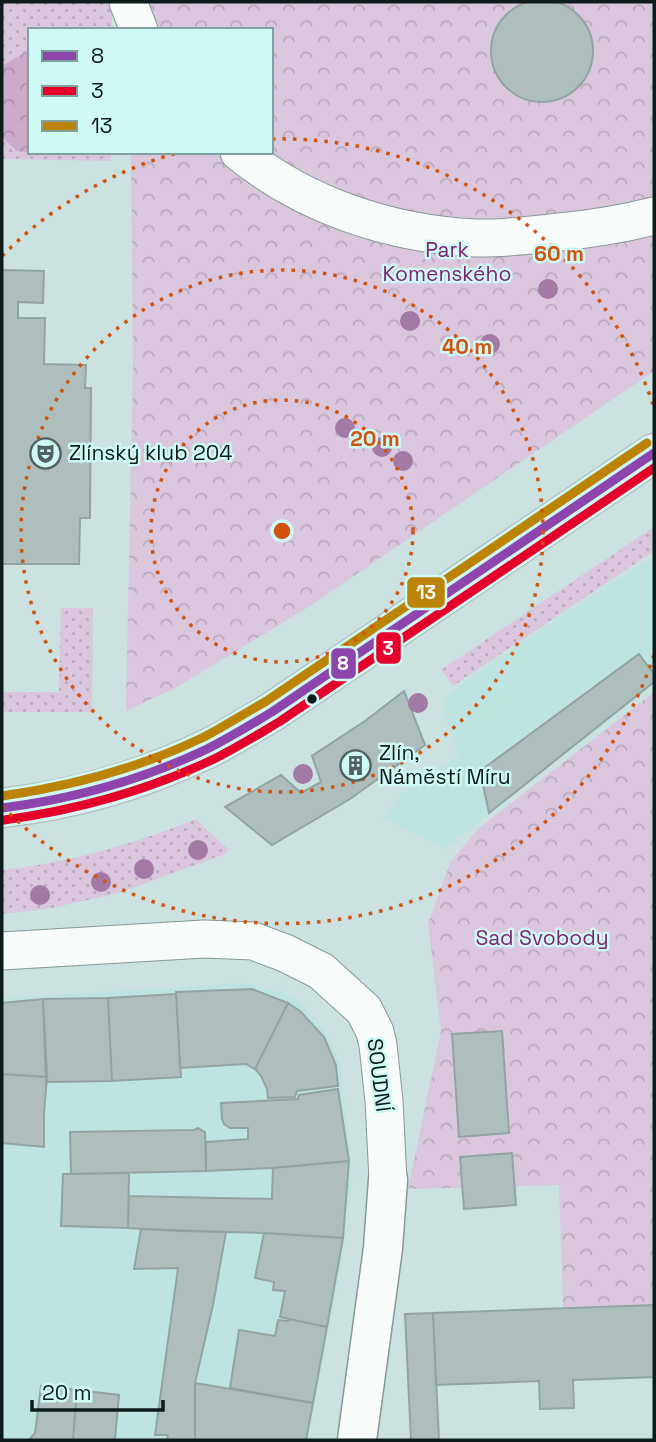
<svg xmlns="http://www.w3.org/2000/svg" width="656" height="1442" font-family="'Space Grotesk',sans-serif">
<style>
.built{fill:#bee4e1}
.grass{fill:url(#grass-dots)}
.forest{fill:url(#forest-crowns)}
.park{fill:url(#park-crowns)}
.building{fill:#adbebd;stroke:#92a4a2;stroke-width:2}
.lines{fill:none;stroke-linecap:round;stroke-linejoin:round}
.pedestrian-casing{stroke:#879897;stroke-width:39}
.minor-casing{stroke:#879897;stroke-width:41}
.primary-casing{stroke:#b3bfbe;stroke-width:41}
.pedestrian{stroke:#f7fbfa;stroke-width:37}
.minor{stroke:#f7fbfa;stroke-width:38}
.primary{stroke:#f0edf2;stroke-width:38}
.bus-1-casing{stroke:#cff9f5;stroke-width:14}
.bus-2-casing{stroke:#cff9f5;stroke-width:14}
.bus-3-casing{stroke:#cff9f5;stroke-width:14}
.bus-1{stroke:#8e44ad;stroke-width:9}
.bus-2{stroke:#e4002b;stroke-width:9}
.bus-3{stroke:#bc8407;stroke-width:9}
.tree{fill:#a379a5}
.ring{fill:none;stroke:#d2530e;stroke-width:3.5;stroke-dasharray:3.5 7}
.bus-dot{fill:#0d1c1b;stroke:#cff9f5;stroke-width:2.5}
.labels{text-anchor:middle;stroke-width:5;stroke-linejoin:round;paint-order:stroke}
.park-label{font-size:21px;fill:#822374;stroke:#cff9f5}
.poi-label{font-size:21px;fill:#0d1c1b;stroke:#cff9f5;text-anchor:start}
.street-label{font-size:21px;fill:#0d1c1b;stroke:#cff9f5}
.centre{fill:#d2530e;stroke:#cff9f5;stroke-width:3.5}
.ring-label{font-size:21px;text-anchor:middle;font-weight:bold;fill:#d2530e;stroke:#cff9f5;stroke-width:5;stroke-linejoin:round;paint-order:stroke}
.line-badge{stroke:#cff9f5;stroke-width:2.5}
.badge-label{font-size:19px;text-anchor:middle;font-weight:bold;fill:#fff}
</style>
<defs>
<pattern id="grass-dots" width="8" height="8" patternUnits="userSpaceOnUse" patternTransform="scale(1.75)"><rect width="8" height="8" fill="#dac6dd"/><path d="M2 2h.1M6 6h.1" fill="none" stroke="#baaabd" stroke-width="1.8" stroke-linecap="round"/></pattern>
<pattern id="forest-crowns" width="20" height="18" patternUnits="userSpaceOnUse" patternTransform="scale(1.75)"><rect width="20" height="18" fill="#cac"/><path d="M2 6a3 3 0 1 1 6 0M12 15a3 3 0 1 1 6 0" fill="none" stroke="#ae92af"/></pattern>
<pattern id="park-crowns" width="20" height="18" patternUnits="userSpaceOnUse" patternTransform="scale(1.75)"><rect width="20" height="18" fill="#dac6dd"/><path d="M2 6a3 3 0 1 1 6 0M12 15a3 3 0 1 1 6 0" fill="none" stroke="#baaabd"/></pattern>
</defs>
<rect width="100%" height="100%" fill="#cbe2e0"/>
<path class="built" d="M654 556V685L444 849 383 819 402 793 459 756 441 702 454 690 563 615Z
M244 983 282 992 303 1005 328 1035 340 1064 353 1171 344 1249 308 1440H2V998Z"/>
<path class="grass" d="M2 2H112V30H30V152H111V161L2 159Z
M654 527V551L453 686 441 670Z
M61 608H93L92 712H2V692H59Z
M196 819 229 850 225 854 119 893 47 909 2 914V870C69 863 134 844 196 819Z"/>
<path class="forest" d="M26 52H30V152H75L73 154 50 155 17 151 2 137V66Z"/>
<path class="park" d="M130 2H654V371L307 608 175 688 126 711 133 363 131 152H271V30H130Z
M654 692V1306L563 1307 559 1185 408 1189 441 1031 428 923 451 861 479 828Z"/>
<path class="building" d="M491 51a51 51 0 1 1 102 0a51 51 0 1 1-102 0Z
M2 270 44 271 43 303 18 302V318H45L44 364 86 365 85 388H91L90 518H80L79 564H2Z
M639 654 654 674V682L489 813 480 771Z
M404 691 425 745 350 799 272 845 225 807 281 775 301 793 321 782 312 756 365 721Z
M252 989 288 1003 255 1069 246 1064 180 1068 176 992Z
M176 994 181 1077 112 1081 108 998Z
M108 998 112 1081 46 1082 43 999Z
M43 999 47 1077 2 1074V1003Z
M288 1003 300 1011 324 1037 336 1065 338 1086 297 1091 295 1097 268 1098 267 1089 261 1076 255 1069Z
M502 1031 509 1133 459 1137 452 1034Z
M2 1074 47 1077 44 1114V1147L2 1143Z
M338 1089 349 1161 273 1168 206 1171V1142L248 1139V1128H230L224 1124 222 1119 221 1103 298 1099 299 1095Z
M198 1128 205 1132 206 1171 71 1174 70 1132 194 1130Z
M512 1153 516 1205 464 1209 460 1157Z
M349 1161 343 1238 264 1233 181 1231 128 1228 129 1196 272 1199 273 1168Z
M129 1173 128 1228 61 1226 63 1174Z
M141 1229 226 1232 213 1305 195 1383V1440H167L168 1435H155L178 1268 134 1269Z
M264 1233 343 1238 327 1327 280 1317 285 1291 273 1290 274 1282 255 1278Z
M654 1305V1377L573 1380 574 1408 540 1409 539 1381 436 1385 433 1313Z
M433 1313 439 1440H411L405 1314Z
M289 1319 327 1327 313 1403 230 1388 239 1330 275 1336 278 1320 288 1321Z
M195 1383 313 1403 306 1440H195Z
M41 1386 77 1390 73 1440H29L35 1433Z
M77 1390 119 1395 115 1440H73Z"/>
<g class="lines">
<defs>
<path id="pedestrian" d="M128 2 139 30
M239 152C305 206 391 234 475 238 503 239 532 235 560 232 592 229 623 224 654 216
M2 951 204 939 253 941 285 953 321 971 364 1010 375 1032 378 1045 384 1101 388 1180"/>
<path id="minor" d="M357 1440 383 1248 388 1180"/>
<path id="primary" d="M2 808C74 800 142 780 207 749 230 738 251 724 272 712L654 453"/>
</defs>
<use href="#pedestrian" class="pedestrian-casing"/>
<use href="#minor" class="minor-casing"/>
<use href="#primary" class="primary-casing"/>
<use href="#pedestrian" class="pedestrian"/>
<use href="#minor" class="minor"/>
<use href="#primary" class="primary"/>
<defs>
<path id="bus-1" d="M2 808C73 799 142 780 207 749 229 738 250 725 272 712L654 453"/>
<path id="bus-2" d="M4 820C77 810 147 791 214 759 236 748 257 735 279 722L654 468"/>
<path id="bus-3" d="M2 796C72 786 140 768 204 737 225 726 245 713 265 702L647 443"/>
</defs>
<use href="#bus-1" class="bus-1-casing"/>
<use href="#bus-2" class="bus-2-casing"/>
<use href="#bus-3" class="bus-3-casing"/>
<use href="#bus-1" class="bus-1"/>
<use href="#bus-2" class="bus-2"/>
<use href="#bus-3" class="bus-3"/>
</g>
<g class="tree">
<circle cx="548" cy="289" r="10"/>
<circle cx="410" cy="321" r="10"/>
<circle cx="490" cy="344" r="10"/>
<circle cx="345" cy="428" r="10"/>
<circle cx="382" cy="447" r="10"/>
<circle cx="403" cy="461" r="10"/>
<circle cx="418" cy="703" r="10"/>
<circle cx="303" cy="774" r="10"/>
<circle cx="198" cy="850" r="10"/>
<circle cx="144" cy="869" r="10"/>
<circle cx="101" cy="882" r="10"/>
<circle cx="40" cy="895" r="10"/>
</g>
<g class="ring">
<circle cx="282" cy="531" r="131"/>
<circle cx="282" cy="531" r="261"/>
<path d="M654 655A392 392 0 0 1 2 806M2 256A392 392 0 0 1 181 152M272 139A392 392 0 0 1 654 407"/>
</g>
<defs>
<symbol id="theatre-ring" viewBox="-11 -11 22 22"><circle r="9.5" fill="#cff9f5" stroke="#506160" stroke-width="1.5"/><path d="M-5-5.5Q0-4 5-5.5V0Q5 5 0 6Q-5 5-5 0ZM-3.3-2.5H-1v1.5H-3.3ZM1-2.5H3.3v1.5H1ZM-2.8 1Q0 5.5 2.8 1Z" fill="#506160"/></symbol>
<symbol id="building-ring" viewBox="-11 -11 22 22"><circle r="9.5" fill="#cff9f5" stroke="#506160" stroke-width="1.5"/><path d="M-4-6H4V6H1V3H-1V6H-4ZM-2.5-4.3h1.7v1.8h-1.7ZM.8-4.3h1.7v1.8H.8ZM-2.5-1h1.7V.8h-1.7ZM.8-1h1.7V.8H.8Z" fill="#506160"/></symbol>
</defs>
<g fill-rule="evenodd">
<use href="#theatre-ring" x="28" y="436" width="35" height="35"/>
<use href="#building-ring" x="338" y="748" width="35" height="35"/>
</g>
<circle class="bus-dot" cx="312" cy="699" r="6"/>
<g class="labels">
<g class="park-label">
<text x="447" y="257">Park<tspan x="447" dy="24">Komenského</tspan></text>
<text x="542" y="945">Sad Svobody</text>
</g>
<g class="poi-label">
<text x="69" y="460">Zlínský klub 204</text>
<text x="379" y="760">Zlín,<tspan x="379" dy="24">Náměstí Míru</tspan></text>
</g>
<g class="street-label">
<text transform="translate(379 1075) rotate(83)" y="7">SOUDNÍ</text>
</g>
</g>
<circle cx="282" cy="531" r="10" class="centre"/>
<g class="ring-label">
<text x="559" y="261">60 m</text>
<text x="467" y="354">40 m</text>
<text x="375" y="446">20 m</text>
</g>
<g class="line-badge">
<rect x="406" y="576" width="40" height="33" rx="7" fill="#bc8407"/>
<rect x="375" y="631" width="27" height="34" rx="7" fill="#e4002b"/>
<rect x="330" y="647" width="27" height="33" rx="7" fill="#8e44ad"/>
</g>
<g class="badge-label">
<text x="426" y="599">13</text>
<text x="388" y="655">3</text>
<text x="343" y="670">8</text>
</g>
<rect width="656" height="1442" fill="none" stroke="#0d1c1b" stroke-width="7"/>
<rect x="28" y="28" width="245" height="126" fill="#cff9f5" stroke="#81a19e" stroke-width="2"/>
<rect x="42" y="51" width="35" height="10" fill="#8e44ad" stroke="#81a19e" stroke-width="2"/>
<text x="91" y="63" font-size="21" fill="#0d1c1b">8</text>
<rect x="42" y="86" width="35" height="10" fill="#e4002b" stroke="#81a19e" stroke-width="2"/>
<text x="91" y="98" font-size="21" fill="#0d1c1b">3</text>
<rect x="42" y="121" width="35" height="10" fill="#bc8407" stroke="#81a19e" stroke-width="2"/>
<text x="91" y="133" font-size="21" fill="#0d1c1b">13</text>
<path d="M32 1400v10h131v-10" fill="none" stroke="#0d1c1b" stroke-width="3.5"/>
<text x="42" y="1400" font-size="21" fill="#0d1c1b" stroke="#cff9f5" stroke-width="5" paint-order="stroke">20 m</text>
</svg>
